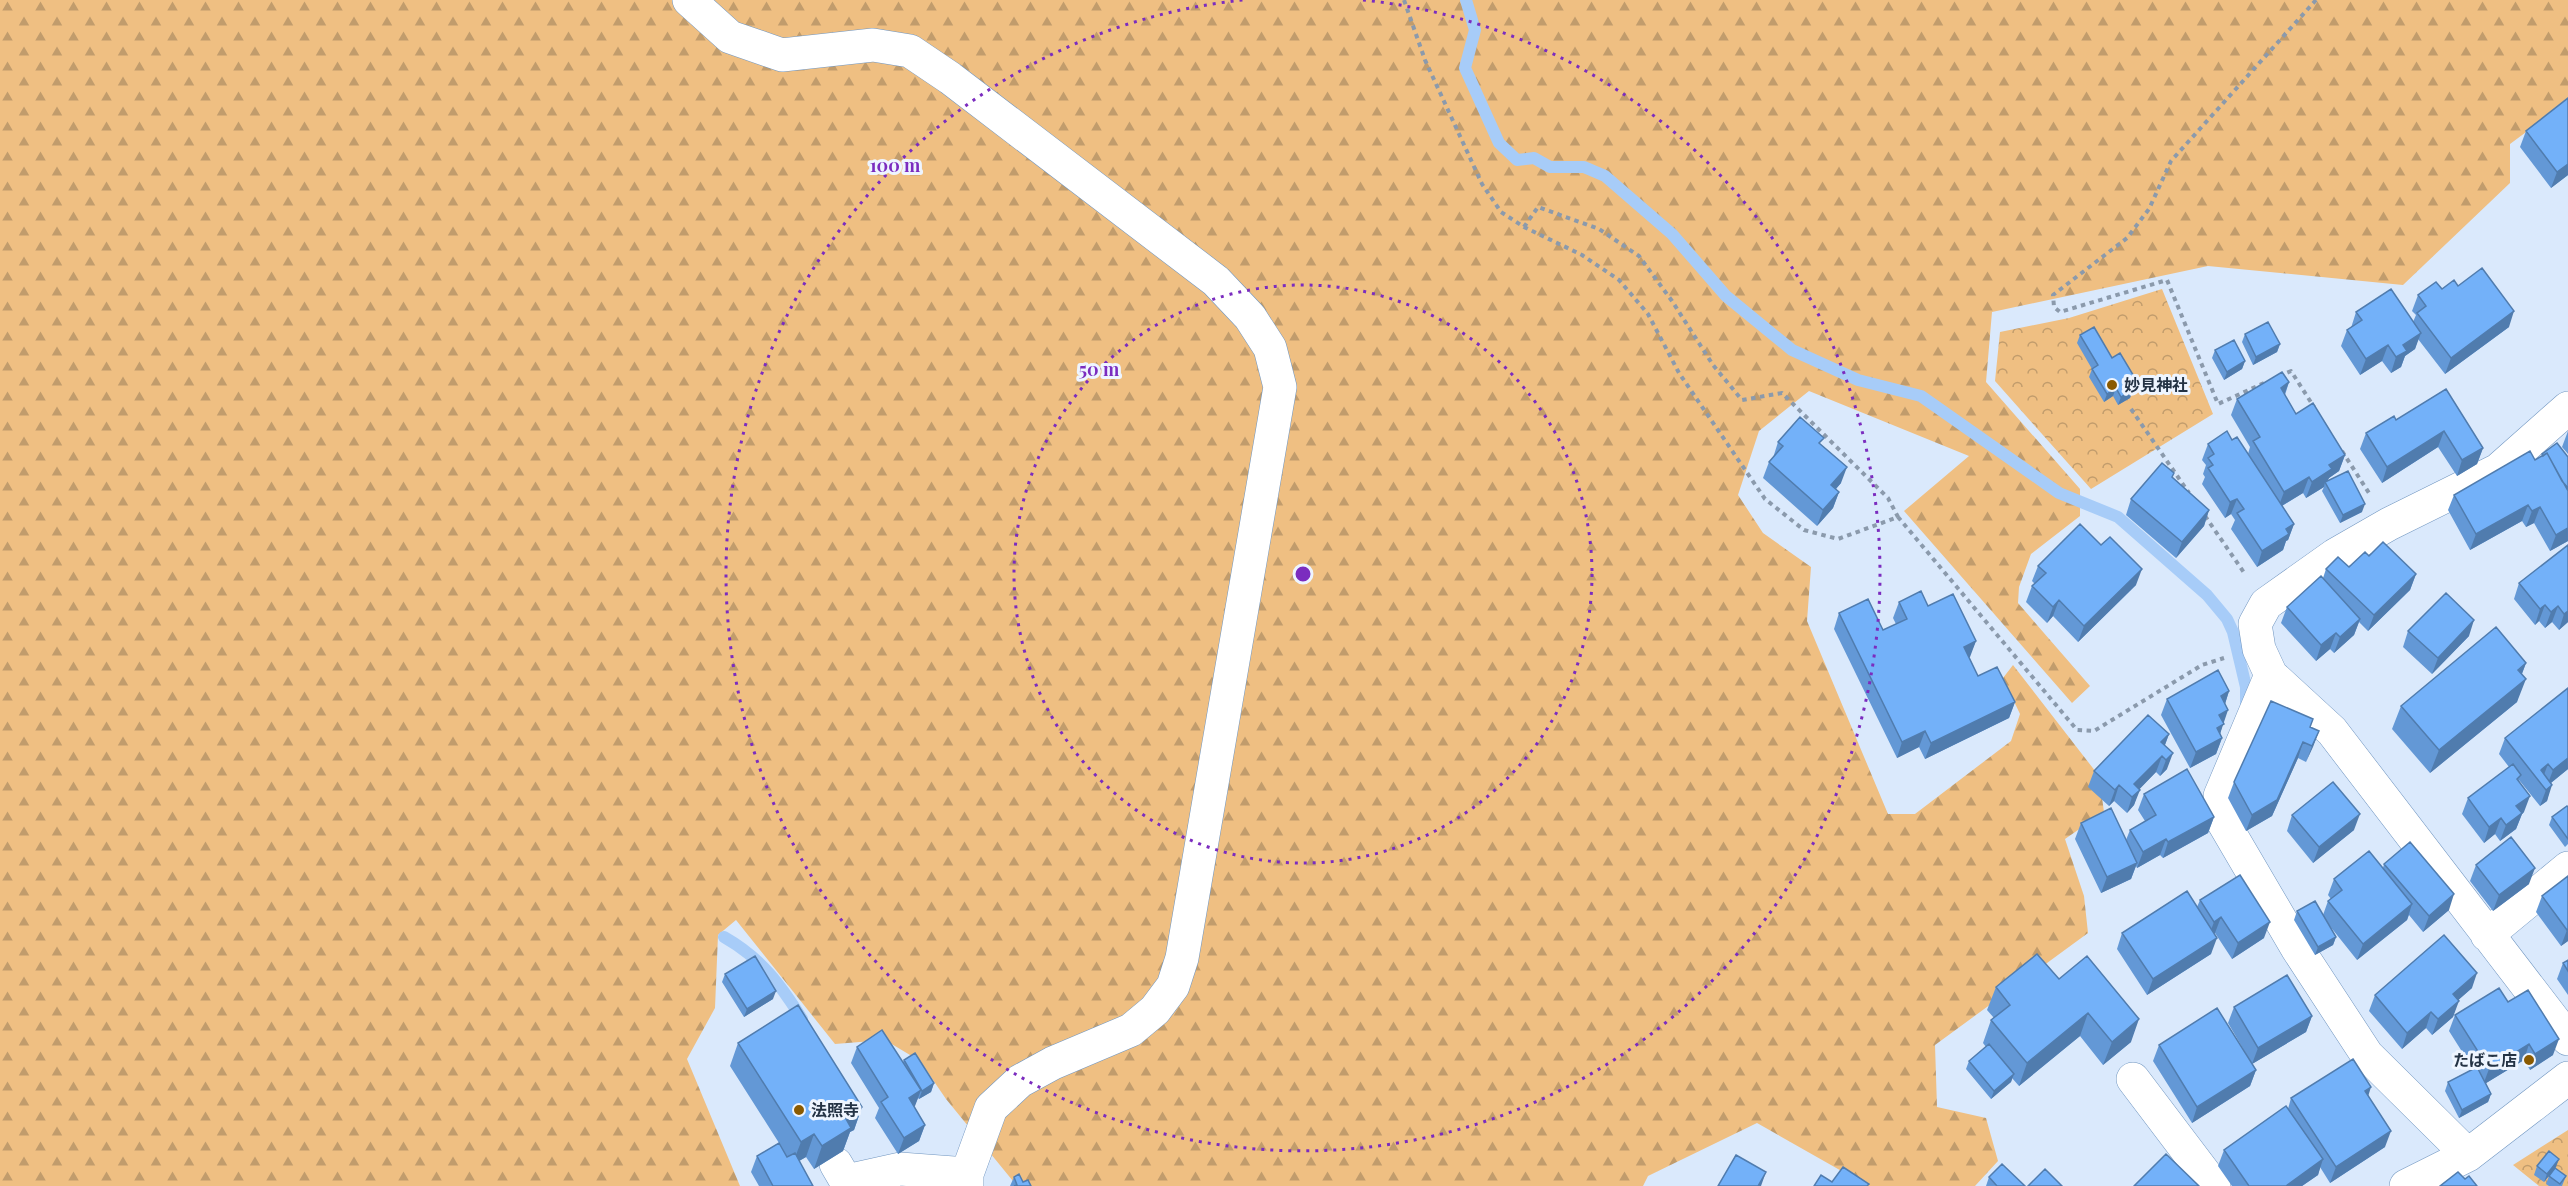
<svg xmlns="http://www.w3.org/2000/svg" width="2568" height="1186" font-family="'Playfair Display','Noto Sans JP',serif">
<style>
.forest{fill:url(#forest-firs)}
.park{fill:url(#park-crowns)}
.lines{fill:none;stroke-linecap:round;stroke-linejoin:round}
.stream{stroke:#a7ccf8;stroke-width:12}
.street-casing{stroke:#7196c0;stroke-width:34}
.path{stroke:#8b9aac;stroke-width:4;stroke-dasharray:4.5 4.5;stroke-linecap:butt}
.street{stroke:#fff;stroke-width:33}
.wall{fill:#6398d6}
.shaded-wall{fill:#507cae}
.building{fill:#73b1f9;stroke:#507cae;stroke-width:1.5}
.ring{fill:none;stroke:#7b2cbf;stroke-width:3;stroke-dasharray:3 6}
.poi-dot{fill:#8a5a01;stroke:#eef5ff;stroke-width:2}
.labels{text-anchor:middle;stroke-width:6;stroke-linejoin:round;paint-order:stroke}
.poi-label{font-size:16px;font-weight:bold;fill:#243345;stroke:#eef5ff;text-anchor:start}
.centre{fill:#7b2cbf;stroke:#eef5ff;stroke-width:3}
.ring-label{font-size:18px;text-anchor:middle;font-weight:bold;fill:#7b2cbf;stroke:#eef5ff;stroke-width:6;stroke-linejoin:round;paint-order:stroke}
</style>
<defs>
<pattern id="forest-firs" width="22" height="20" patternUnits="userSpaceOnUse" patternTransform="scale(1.5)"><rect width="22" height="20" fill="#efbf82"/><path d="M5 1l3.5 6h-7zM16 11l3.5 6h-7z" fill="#c19c6c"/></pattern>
<pattern id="park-crowns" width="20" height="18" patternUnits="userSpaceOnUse" patternTransform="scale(1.5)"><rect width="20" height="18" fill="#efbf82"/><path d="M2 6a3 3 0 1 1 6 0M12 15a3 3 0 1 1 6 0" fill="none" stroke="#c19c6c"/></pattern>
</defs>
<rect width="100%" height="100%" fill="#dae9fc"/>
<path class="forest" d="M0 0H2568V101L2510 144V183L2403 285 2208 266 1992 312 1986 382 2080 489V516L2031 554 2019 587 2018 603 2090 686 2072 703 1904 511 1969 456 1809 391 1759 431 1738 495 1763 533 1811 567 1807 621 1888 814H1915L2011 741 2020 714 2003 678 2013 665 2099 776 2104 812 2065 839 2084 896 2088 933 1935 1045 1937 1107 1986 1118 1998 1161 1975 1186H1868L1757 1123 1648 1176 1643 1186H1017L946 1099 920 1061 885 1040 835 1044 736 920 718 935 715 1008 687 1059 740 1186H0Z"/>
<path class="park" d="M2162 289 2213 414 2091 489 1995 381 2000 332 2069 318Z
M2568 1130V1186H2539L2513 1165Z"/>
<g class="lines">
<path class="stream" d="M1466 0 1475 30 1465 68 1499 143 1517 160 1534 158 1550 167H1584L1605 176 1672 234 1726 296 1792 350 1858 380 1921 396 2059 493 2118 517 2207 595 2227 619 2233 632 2246 687V706
M724 937C761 958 780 984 802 1019"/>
<defs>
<path id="street" d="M689 0 730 37 782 55 873 45 910 51 950 78 1216 281 1250 317 1270 348 1280 387 1182 958 1173 986 1155 1010 1131 1030 1053 1063 1020 1081 991 1108 967 1174V1186
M2568 408 2498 470 2389 524 2335 555 2266 604 2255 624 2259 649 2271 675 2332 731 2568 1039
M2271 675 2220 796 2222 820 2297 948 2367 1055 2468 1155
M2487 935 2568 868
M2133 1079 2214 1186
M836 1164 846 1181 900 1169 967 1174
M2406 1186 2468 1155 2568 1078"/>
</defs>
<use href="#street" class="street-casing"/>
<path class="path" d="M1404 0 1425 60 1482 184 1501 212 1524 227 1582 255 1619 280 1648 314 1679 373 1765 499 1804 530 1838 539 1898 517 2077 730 2094 731 2202 665 2224 658
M1524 227 1538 207 1599 229 1639 256 1672 301 1713 365 1742 400 1782 393 1888 498 1898 517
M2279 376 2291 371 2314 407
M2264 383 2218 404 2167 280 2060 312 2054 307 2053 295 2127 238 2149 209 2171 161 2316 0
M2131 409 2189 493
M2342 451 2369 493
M2205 516 2245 574"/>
<use href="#street" class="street"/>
</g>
<path class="wall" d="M2568 98V175L2551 188 2520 147 2526 131Z
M2458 286 2509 327 2445 374 2418 339 2415 349 2405 356 2401 367 2391 373 2382 361 2360 375 2341 346 2347 330 2351 328 2356 312 2413 322 2416 315 2412 311 2418 295 2442 289Z
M2245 334 2280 344 2277 352 2253 365 2242 342Z
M2080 335 2112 358 2133 389 2130 398 2118 405 2113 396 2104 402 2089 377 2092 369 2077 343Z
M2215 350 2245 361 2242 369 2224 380 2212 358Z
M2289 382 2285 395 2296 414 2345 455 2339 471 2329 478 2327 481 2362 512 2340 523 2322 491 2324 487 2306 498 2303 493 2282 506 2294 524 2288 540 2286 541 2283 550 2257 567 2231 529 2235 520 2231 514 2225 518 2202 484 2205 477 2203 474 2206 465 2202 460 2208 444 2232 440 2248 454 2250 447 2231 415 2237 399Z
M2446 389 2483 448 2477 464 2457 476 2438 447 2382 483 2360 449 2366 433 2396 420Z
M2568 431V454L2562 447Z
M1778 442 1821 445 1841 483 1836 489 1839 492 1833 508 1817 526 1763 478 1769 462 1773 458Z
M2542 454 2568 457V541L2550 551 2534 523 2526 527 2522 521 2470 550 2448 510 2454 495 2535 460 2541 457Z
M2173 478 2209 510 2204 526 2176 558 2126 515 2131 499Z
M2568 545V622L2559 630 2552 622 2545 628 2539 621 2535 625 2514 599 2519 583Z
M2369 556 2416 574 2410 590 2368 631 2359 622 2354 635 2334 653 2330 649 2316 661 2281 623 2287 607 2323 578 2326 569 2349 567Z
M2038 566 2136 585 2078 642 2053 616 2047 623 2026 602 2032 586 2035 584 2032 581Z
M1899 602 1928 606 1976 641 1969 657 1978 676 2015 702 2009 718 1925 759 1919 747 1897 758 1834 629 1839 613 1883 630 1896 624 1893 618Z
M2408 631 2469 636 2432 674 2403 647Z
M2526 663 2522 674 2517 702 2430 773 2392 729 2401 706Z
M2568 688V769L2551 783 2547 801 2540 806 2519 780 2524 812 2522 814 2516 829 2500 841 2495 834 2484 843 2462 814 2468 798 2509 767 2499 754 2505 738Z
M2229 691 2225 704 2223 723 2220 734 2222 738 2216 754 2190 768 2161 715 2167 699Z
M2310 727 2319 731 2306 762 2298 758 2272 816 2246 831 2228 798 2234 782Z
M2169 734 2165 745 2167 769 2160 776 2156 772 2139 789 2134 805 2127 813 2114 801 2109 806 2088 787 2094 771Z
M2144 794 2214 817 2208 833 2163 858 2160 855 2137 868 2136 866 2131 879 2101 893 2075 839 2081 823 2126 840 2130 830 2145 821 2138 810Z
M2568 807V844L2565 847 2549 825 2552 817Z
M2292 815 2354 830 2313 863 2287 831Z
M2384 864 2449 910 2423 932 2409 915 2407 920 2357 960 2329 925 2336 937 2333 945 2315 955 2294 920 2297 911 2323 915 2328 901 2331 899 2328 895 2334 879 2383 868Z
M2476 865 2529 884 2493 911 2470 881Z
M2568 876V941L2561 946 2536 912 2542 896Z
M2200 900 2264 938 2232 959 2215 933H2214L2211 954 2147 995 2117 949 2122 933 2197 907Z
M2568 960V995L2557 979 2563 963Z
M725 974 773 999 744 1017 722 982Z
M2059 979 2131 1042 2103 1065 2080 1036 2019 1086 2012 1078 2011 1082 1991 1099 1966 1069 1969 1061 1986 1047 1983 1043 1991 1020 1994 1018 1987 1010 1996 987Z
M2472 988 2458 1000 2453 1017 2432 1035 2426 1028 2402 1049 2369 1011 2375 995Z
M2508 1002 2553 1055 2530 1070 2524 1060 2486 1083 2491 1094 2488 1102 2459 1118 2445 1091 2448 1082 2473 1069 2449 1031 2455 1015Z
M2234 1007 2312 1016 2306 1032 2252 1064 2228 1023Z
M738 1043 862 1107 854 1130 850 1132 843 1151 814 1169 806 1157 799 1161 813 1186H759L751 1172 757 1156 779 1143 730 1066Z
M2159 1045 2256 1070 2250 1086 2192 1123 2153 1061Z
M857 1047 903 1062 904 1060 934 1083 931 1092 919 1099 918 1098 914 1107 925 1125 919 1141 898 1154 875 1118 879 1108 851 1063Z
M2368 1096 2385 1147 2330 1183 2320 1167 2318 1175 2302 1186H2232L2218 1166 2224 1150 2288 1109 2291 1098Z
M2537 1166 2556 1167 2544 1182 2534 1175Z
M2549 1176H2566L2562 1186H2549L2546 1184Z
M1014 1177 1023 1182 1031 1186H1010Z
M1989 1177 2025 1186H1986Z"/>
<path class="shaded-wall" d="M2568 164V175L2551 188 2557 172Z
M2514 311 2509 327 2445 374 2451 358Z
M2421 333 2415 349 2405 356 2401 367 2391 373 2396 357 2403 345Z
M2280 344 2277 352 2253 365 2256 357Z
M2388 345 2382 361 2360 375 2366 359Z
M2245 361 2242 369 2224 380 2227 372Z
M2135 378 2132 386 2129 382Z
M2289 382 2283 398 2281 388Z
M2116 388 2113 396 2104 402 2107 394Z
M2133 389 2130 398 2118 405 2121 397Z
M2444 431 2438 447 2382 483 2387 467Z
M2483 448 2477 464 2457 476 2462 460Z
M2345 455 2339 471 2329 478 2326 484 2325 482 2324 487 2306 498 2312 482 2329 465Z
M1847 467 1841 483 1825 501 1831 485Z
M2309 477 2303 493 2278 508 2284 492Z
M1839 492 1833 508 1817 526 1823 510Z
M2237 499 2231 514 2225 518 2230 502Z
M2365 504 2362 512 2340 523 2343 515Z
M2528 505 2522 521 2470 550 2476 534Z
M2540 507 2534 523 2526 527 2532 511Z
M2209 510 2204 526 2176 558 2182 542Z
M2294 524 2288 540 2286 541 2283 550 2257 567 2262 551 2286 529Z
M2568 528V541L2550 551 2556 535Z
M2142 569 2136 585 2078 642 2084 626Z
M2416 574 2410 590 2368 631 2374 615Z
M2059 600 2053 616 2047 623 2053 607Z
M2545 605 2539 621 2535 625 2540 609Z
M2558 606 2552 622 2545 628 2551 612Z
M2568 611V622L2559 630 2564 614Z
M2360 619 2354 635 2334 653 2340 637Z
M2474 620 2469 636 2432 674 2438 658Z
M2336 633 2330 649 2316 661 2321 645Z
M1976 641 1970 657 1958 662 1964 647Z
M2526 663 2517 686 2526 679 2517 702 2430 773 2439 750Z
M2229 691 2224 707 2221 696Z
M2015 702 2009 718 1925 759 1931 743Z
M2228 710 2218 740 2211 744 2219 715Z
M1925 731 1919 747 1897 758 1902 742Z
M2319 731 2313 747 2306 762 2312 746Z
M2169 734 2163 750 2161 742Z
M2222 738 2216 754 2190 768 2196 752Z
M2303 742 2298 758 2272 816 2246 831 2252 815Z
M2173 753 2167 769 2160 776 2166 760Z
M2162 756 2156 772 2132 797 2134 784Z
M2568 758V769L2547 786 2553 770Z
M2548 764 2542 780 2541 770Z
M2119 785 2114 801 2109 806 2115 790Z
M2552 785 2547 801 2540 806 2546 790Z
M2140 790 2134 805 2127 813 2132 797Z
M2530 796 2524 812 2522 814 2516 829 2500 841 2506 825 2516 806Z
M2360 814 2354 830 2313 863 2319 847Z
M2214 817 2208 833 2163 858 2168 842Z
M2501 818 2495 834 2484 843 2489 827Z
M2166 839 2160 855 2137 868 2143 852Z
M2137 863 2131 879 2101 893 2107 877Z
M2535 868 2529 884 2493 911 2499 895Z
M2454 894 2449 910 2423 932 2429 916Z
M2412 904 2407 920 2357 960 2363 944Z
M2221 917 2215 933 2208 938 2214 922Z
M2270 922 2264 938 2232 959 2238 943Z
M2568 929V941L2561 946 2567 930Z
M2336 937 2333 945 2315 955 2318 947Z
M2217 938 2211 954 2147 995 2153 979Z
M2477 973 2472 988 2447 1010 2453 994Z
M776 991 773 999 744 1017 747 1009Z
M2459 1001 2453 1017 2432 1035 2438 1019Z
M2431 1012 2426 1028 2402 1049 2407 1033Z
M2088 1013 2080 1036 2019 1086 2027 1063Z
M2312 1016 2306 1032 2252 1064 2258 1048Z
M2139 1019 2131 1042 2103 1065 2112 1042Z
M2559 1039 2553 1055 2530 1070 2535 1054Z
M2529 1044 2524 1060 2483 1085 2489 1069Z
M2256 1070 2250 1086 2192 1123 2197 1107Z
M2014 1074 2011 1082 1991 1099 1994 1091Z
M934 1083 931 1092 919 1099 922 1091Z
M2371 1087 2366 1103 2365 1091Z
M921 1090 915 1106 903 1114 909 1098Z
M2491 1094 2488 1102 2459 1118 2462 1110Z
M862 1107 854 1130 850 1132 843 1151 814 1169 822 1146 845 1117Z
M925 1125 919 1141 898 1154 904 1138Z
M2391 1131 2385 1147 2330 1183 2336 1167Z
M814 1134 806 1157 792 1165 801 1142Z
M2323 1159 2318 1175 2302 1186H2286Z
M2559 1159 2556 1167 2544 1182 2547 1174Z
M1766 1172 1761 1186H1758Z"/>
<path class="building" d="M2568 98V164L2557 172 2526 131Z
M2482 268 2514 311 2451 358 2417 313 2426 306 2418 295 2436 282 2442 289 2454 280 2458 286Z
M2391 289 2421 333 2403 345 2407 351 2396 357 2388 345 2366 359 2347 330 2362 320 2356 312Z
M2268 322 2280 344 2256 357 2245 334Z
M2094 327 2112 358 2120 353 2135 378 2129 382 2133 389 2121 397 2116 388 2107 394 2092 369 2098 365 2080 335Z
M2234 340 2245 361 2227 372 2215 350Z
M2282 372 2289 382 2281 388 2296 414 2313 403 2345 455 2329 465 2332 469 2312 482 2309 477 2284 492 2253 441 2260 437 2237 399Z
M2446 389 2483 448 2462 460 2444 431 2387 467 2366 433 2394 416 2396 420Z
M1800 417 1824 438 1819 443 1847 467 1831 485 1839 492 1823 510 1769 462 1783 446 1778 442Z
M2227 431 2232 440 2237 437 2294 524 2286 529 2289 534 2262 551 2237 513 2244 509 2237 499 2230 502 2208 468 2213 465 2208 458 2214 454 2208 444Z
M2557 443 2568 457V488L2562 481 2547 453 2543 456 2542 454Z
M2530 451 2535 460 2547 453 2568 491V528L2556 535 2540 507 2532 511 2528 505 2476 534 2454 495Z
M2162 463 2174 473 2172 477 2209 510 2182 542 2131 499Z
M2348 471 2365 504 2343 515 2325 482Z
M2080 524 2101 545 2110 537 2142 569 2084 626 2059 600 2053 607 2032 586 2046 573 2038 566Z
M2383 542 2416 574 2374 615 2326 569 2338 557 2349 567 2365 552 2369 556Z
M2568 545V611L2564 614 2558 606 2551 612 2545 605 2540 609 2519 583Z
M2321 576 2360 619 2340 637 2336 633 2321 645 2287 607Z
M1921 591 1928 606 1953 594 1976 641 1964 647 1978 676 1997 667 2015 702 1931 743 1925 731 1902 742 1839 613 1868 599 1883 630 1907 619 1899 602Z
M2446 593 2474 620 2438 658 2408 631Z
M2496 627 2526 663 2518 670 2526 679 2439 750 2401 706Z
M2218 670 2229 691 2221 696 2228 710 2219 715 2224 724 2217 728 2222 738 2196 752 2167 699Z
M2568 688V758L2553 770 2548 764 2541 770 2552 785 2546 790 2505 738Z
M2271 701 2313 719 2310 727 2319 731 2312 746 2303 742 2277 800 2252 815 2234 782Z
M2148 715 2169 734 2161 742 2173 753 2166 760 2162 756 2134 784 2140 790 2132 797 2119 785 2115 790 2094 771Z
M2513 764 2521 775 2517 779 2530 796 2516 806 2522 813 2506 825 2501 818 2489 827 2468 798Z
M2187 769 2214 817 2168 842 2166 839 2143 852 2130 830 2156 815 2144 794Z
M2333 782 2360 814 2319 847 2292 815Z
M2567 806 2568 807V839L2552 817Z
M2111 808 2137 863 2107 877 2081 823Z
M2511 837 2535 868 2499 895 2476 865Z
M2410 842 2454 894 2429 916 2384 864Z
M2369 851 2412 904 2363 944 2328 901 2342 890 2334 879Z
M2240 875 2270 922 2238 943 2221 917 2214 922 2200 900Z
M2568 876V929L2567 930 2542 896Z
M2187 891 2217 938 2153 979 2122 933Z
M2315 901 2336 937 2318 947 2297 911Z
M2444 935 2477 973 2453 994 2459 1001 2438 1019 2431 1012 2407 1033 2375 995Z
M2037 954 2059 979 2087 956 2139 1019 2112 1042 2088 1013 2027 1063 1991 1020 2010 1005 1996 987Z
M755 956 776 991 747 1009 725 974Z
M2568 960V971L2563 963Z
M2287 975 2312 1016 2258 1048 2234 1007Z
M2499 988 2508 1002 2528 990 2559 1039 2535 1054 2529 1044 2489 1069 2455 1015Z
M798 1005 862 1107 845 1117 851 1128 822 1146 814 1134 801 1142 738 1043Z
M2217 1008 2256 1070 2197 1107 2159 1045Z
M882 1030 921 1090 909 1098 925 1125 904 1138 881 1102 888 1097 857 1047Z
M1989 1044 2014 1074 1994 1091 1969 1061Z
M915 1053 934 1083 922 1091 904 1060Z
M2353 1059 2371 1087 2365 1091 2391 1131 2336 1167 2291 1098Z
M2477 1067 2491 1094 2462 1110 2448 1082Z
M2286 1106 2323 1159 2286 1186H2249L2224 1150Z
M779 1143 787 1157 795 1153 813 1186H773L757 1156Z
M2549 1151 2559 1159 2547 1174 2537 1166Z
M2166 1154 2199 1186H2134Z
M1736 1155 1766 1172 1758 1186H1718Z
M2002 1164 2025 1186H1997L1989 1177Z
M1843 1167 1869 1184 1867 1186H1814L1821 1175 1832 1182Z
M2555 1168 2566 1176 2560 1184 2549 1176Z
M2045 1169 2062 1186H2028Z
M2458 1172 2465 1179 2469 1176 2477 1186H2440Z
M1019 1174 1023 1182 1028 1180 1031 1186H1014L1017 1185 1014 1177Z"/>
<g class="ring">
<circle cx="1303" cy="574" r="289"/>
<path d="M1363 0A577 577 0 1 1 1243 0"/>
</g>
<g class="poi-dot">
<circle cx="2112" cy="385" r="6"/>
<circle cx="2529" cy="1060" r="6"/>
<circle cx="799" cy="1110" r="6"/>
</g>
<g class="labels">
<g class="poi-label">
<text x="2124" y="391">妙見神社</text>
<text x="2517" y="1066" text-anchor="end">たばこ店</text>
<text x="811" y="1116">法照寺</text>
</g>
</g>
<circle cx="1303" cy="574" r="9" class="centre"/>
<g class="ring-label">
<text x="895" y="172">100 m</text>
<text x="1099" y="376">50 m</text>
</g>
</svg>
